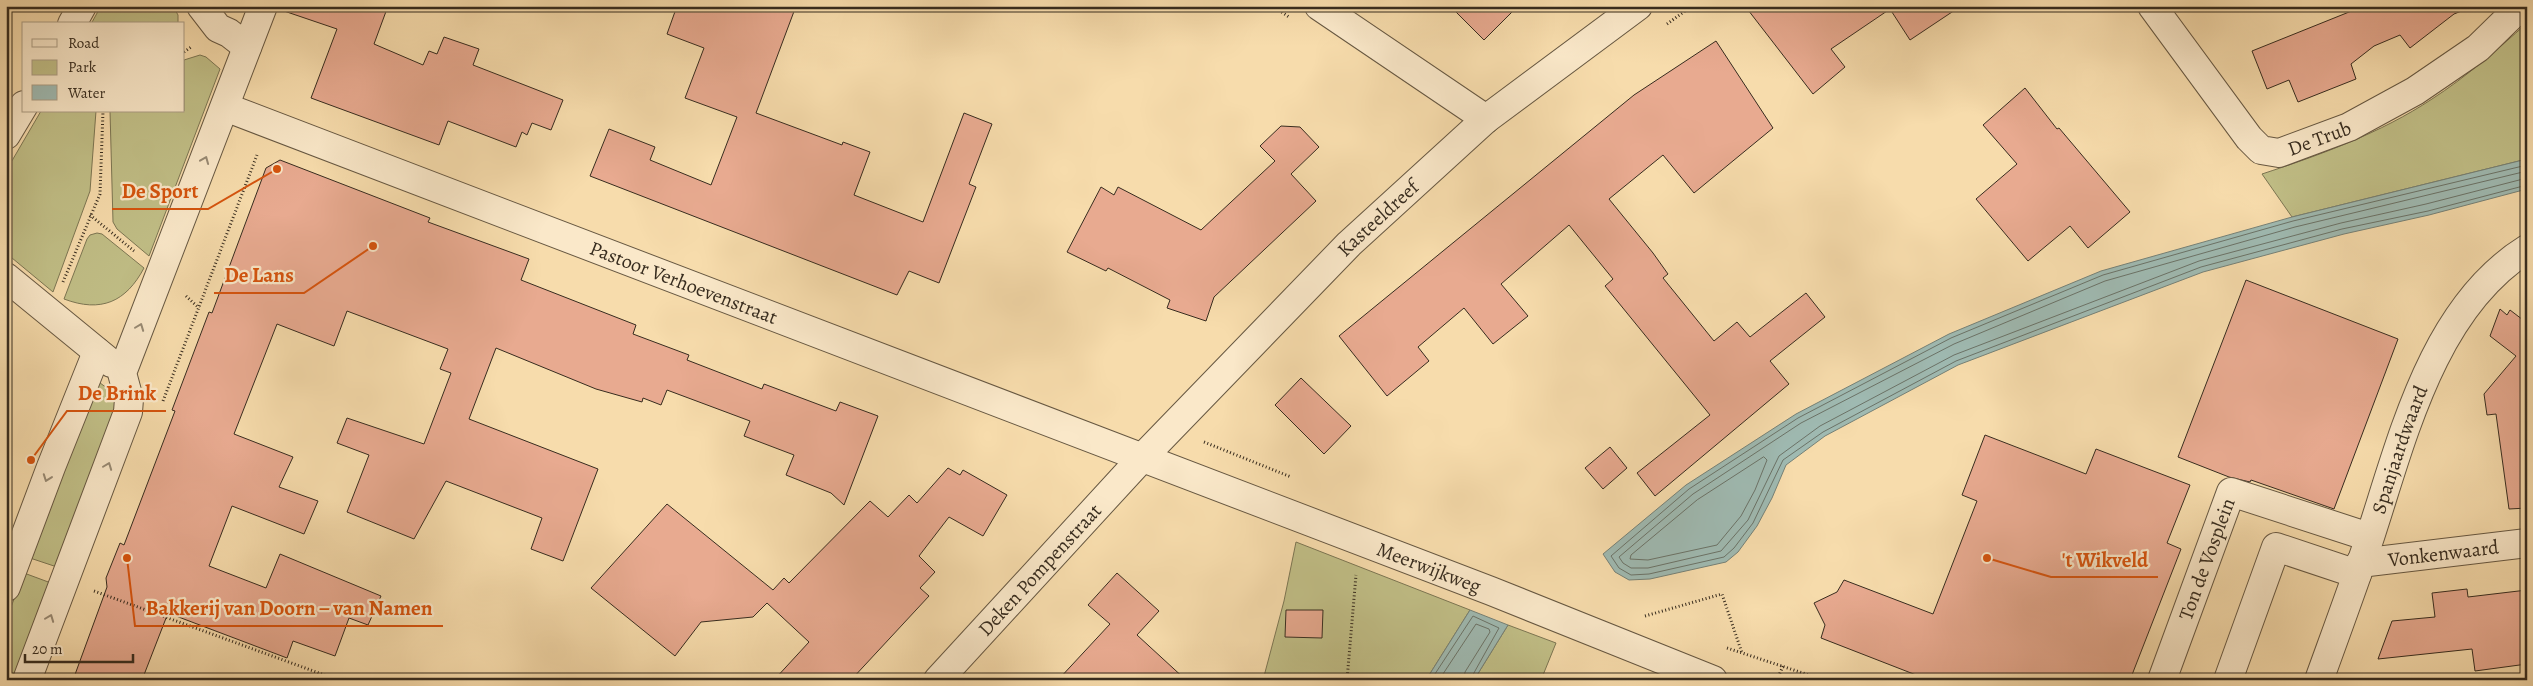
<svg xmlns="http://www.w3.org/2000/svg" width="2533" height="686" font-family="Alegreya,serif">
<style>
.green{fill:#c1bf87;stroke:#7c7653}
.water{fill:#9fbab2;stroke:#758177}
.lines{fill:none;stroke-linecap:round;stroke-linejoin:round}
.shore{stroke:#6b7368;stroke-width:1}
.building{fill:#e8aa90;stroke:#372c1f}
.minor-casing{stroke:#675842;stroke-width:30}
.path{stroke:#372c1f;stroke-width:3;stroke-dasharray:1 2.5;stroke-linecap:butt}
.minor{stroke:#fae8c9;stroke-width:28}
.oneway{stroke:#988a74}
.labels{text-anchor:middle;stroke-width:4.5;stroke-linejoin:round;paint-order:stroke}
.street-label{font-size:20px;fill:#372c1f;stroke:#fae8c9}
.leader{fill:none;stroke:#d6540e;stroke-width:2}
.callout-dot{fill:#d6540e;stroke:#fae8c9;stroke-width:2}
.callout-label{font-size:21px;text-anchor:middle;font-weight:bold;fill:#d6540e;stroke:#fae8c9;stroke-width:4.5;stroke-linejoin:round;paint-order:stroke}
</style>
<rect width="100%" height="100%" fill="#f7dcac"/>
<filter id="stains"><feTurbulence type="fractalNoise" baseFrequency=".004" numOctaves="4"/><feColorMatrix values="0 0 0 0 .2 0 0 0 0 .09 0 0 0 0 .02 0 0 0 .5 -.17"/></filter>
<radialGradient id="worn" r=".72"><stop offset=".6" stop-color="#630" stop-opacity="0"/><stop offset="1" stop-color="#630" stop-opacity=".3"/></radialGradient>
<path class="green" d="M101 6H173L178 15V24H91Z
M2527 23V159L2292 217 2262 174C2320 155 2381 133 2432 99 2466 77 2497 50 2527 23Z
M200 55 206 57 220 69 149 256 117 229 113 222 110 111H184V60Z
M41 111H96L90 191 53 292 6 253V171Z
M97 233 102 234 144 268C126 302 101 313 64 299L87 239 90 235Z
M96 380 122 399 57 567 30 558Z
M1296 542 1470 610 1426 680H1263L1284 601Z
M24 573 51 583 14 680H6V620Z
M1508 625 1556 643 1541 680H1474Z"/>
<path class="water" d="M2527 159V189L2429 215 2344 234 2203 272 1958 365 1825 436 1786 465 1772 498 1757 526 1738 552 1726 562 1650 579 1629 580 1615 572 1603 554 1686 485 1796 414 1949 334 2101 271 2292 217Z
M1470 610 1508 625 1474 680H1426Z"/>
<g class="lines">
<path class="shore" d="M2527 165 2293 221 2103 275 1951 338 1798 418 1689 489 1611 556 1619 568 1631 575 1649 574 1724 557 1734 548 1753 523 1783 460 1823 432 1956 361 2201 267 2342 229 2428 211 2527 185
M2527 171 2295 227 2105 281 1954 344 1801 423 1693 494 1619 557 1623 563 1631 568H1648L1721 551 1748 520 1779 456 1820 426 1954 355 2199 261 2341 223 2426 204 2527 178
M1764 457 1767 460 1755 490 1741 516 1717 545 1648 560 1630 559 1631 555 1697 500Z
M1431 680 1473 616 1499 628 1470 680
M1439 680 1476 624 1489 629 1490 632 1465 672 1464 680"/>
</g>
<path class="building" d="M285 6H388L374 44 423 65 429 51 437 54 444 37 479 49 473 65 563 100 551 130 532 123 527 135 522 132 516 147 448 121 439 145 311 98 337 29 284 11Z
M677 6H796L756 113 842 145 843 142 870 152 854 195 923 222 964 113 992 124 969 184 976 187 939 283 909 271 897 295 590 176 609 129 655 147 650 160 711 185 737 117 685 98 704 48 667 34Z
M1450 6H1518L1484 40Z
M1745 6H1961L1910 40 1890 9 1831 49 1845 67 1813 94Z
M2364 6 2469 8 2454 14 2410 48 2400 35 2374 46 2351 64 2356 79 2298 102 2289 80 2267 89 2252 51Z
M1716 41 1773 128 1694 193 1663 155 1609 199 1653 253 1668 274 1663 278 1714 341 1737 322 1750 337 1806 293 1825 317 1770 361 1789 384 1655 496 1637 473 1710 415 1605 286 1613 279 1569 225 1501 284 1528 316 1493 344 1464 308 1418 347 1429 361 1387 396 1339 336 1634 95Z
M2025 88 2057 129 2059 128 2130 212 2088 248 2070 226 2028 261 1976 199 2017 164 1983 125Z
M1281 126 1300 127 1319 147 1291 174 1316 201 1214 297 1206 321 1167 308 1170 300 1108 268 1106 271 1067 252 1101 187 1114 195 1118 187 1201 230 1275 161 1260 146Z
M280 160 430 218 428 222 529 259 521 280 636 325 633 334 689 355 687 360 762 389 764 384 836 411 840 402 878 416 844 505 831 493 786 475 794 455 744 436 750 421 667 390 661 405 643 398 642 402 596 389 496 348 469 419 598 469 563 561 531 549 542 518 446 481 414 539 347 512 369 455 337 443 347 418 424 444 451 373 440 369 448 349 347 311 334 346 277 324 234 434 293 457 279 487 318 501 304 534 232 506 209 566 266 588 280 554 381 596 368 625 349 618 335 656 293 641 287 658 168 613 142 680H73L107 587 106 578 120 543 124 545 175 411 172 410 209 312 212 313 266 168Z
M2246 280 2398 339 2334 509 2251 480 2250 482 2229 477 2178 457Z
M2500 309 2507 315 2510 310 2527 323V508L2509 509 2496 414 2487 415 2484 394 2516 356 2490 336Z
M1301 378 1351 426 1324 454 1275 405Z
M1985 435 2086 474 2096 449 2190 485 2167 543 2181 549 2130 680H1929L1821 638 1825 625 1814 603 1837 592 1844 580 1933 614 1977 501 1962 495Z
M1610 447 1627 468 1603 489 1585 468Z
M948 468 960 475 963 470 1007 495 983 536 949 517 919 556 935 572 920 588 929 596 851 680H774L809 642 767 603 753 617 701 622 675 656 591 588 667 504 773 590 784 578 789 583 870 501 888 517 909 495 917 503Z
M1117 573 1159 611 1137 635 1186 680H1058L1110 624 1088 605Z
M2467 589 2468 597 2527 590V664L2475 671 2472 649 2378 659 2392 621 2435 617 2432 593Z
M1286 610H1323L1322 638 1285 637Z"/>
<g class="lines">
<defs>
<g id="minor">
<path d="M201 6 218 28 229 33 247 47"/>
<path d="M1319 6 1486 119"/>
<path id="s1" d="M2152 6 2249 138 2261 150 2279 153 2349 127 2415 91 2478 48 2521 6"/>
<path d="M72 24 82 6"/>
<path id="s2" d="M225 107 1491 591 1713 680"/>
<path d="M6 135 24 105"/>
<path d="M6 277 111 363"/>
<path id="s3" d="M2360 563 2527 543"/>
<path d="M6 587 51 467 97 352"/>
<path d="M27 680 128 412 129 399 122 373 263 6"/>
<path id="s4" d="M938 680 1141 459 1349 244 1486 119 1638 6"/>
<path id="s5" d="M2162 680 2231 492 2369 537"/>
<path d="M2228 680 2276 547 2357 574"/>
<path id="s6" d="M2319 680C2336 633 2353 587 2369 540 2402 440 2432 308 2527 249"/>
</g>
</defs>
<use href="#minor" class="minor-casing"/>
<path class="path" d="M1273 6 1289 17
M1667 24 1692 6
M184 52 191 47
M90 215 134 251
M63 282 100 194 103 111
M186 296 199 308
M163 401 257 155
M1204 442 1291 477
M94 591 338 680
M1645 616 1722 594 1742 653
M1727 648 1824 680
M1347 680 1356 575
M1777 680 1783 666"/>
<use href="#minor" class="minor"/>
</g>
<defs><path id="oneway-chevron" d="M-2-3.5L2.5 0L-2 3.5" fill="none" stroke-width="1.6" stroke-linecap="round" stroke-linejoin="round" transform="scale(1.25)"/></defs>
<g class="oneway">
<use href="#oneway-chevron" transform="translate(205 160) rotate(-68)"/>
<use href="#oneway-chevron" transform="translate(140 327) rotate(-69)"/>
<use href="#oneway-chevron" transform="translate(108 466) rotate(-69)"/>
<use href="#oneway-chevron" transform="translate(47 478) rotate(110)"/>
<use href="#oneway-chevron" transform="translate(50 618) rotate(-69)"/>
</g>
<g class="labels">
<g class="street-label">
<text dy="7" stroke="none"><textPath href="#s1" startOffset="242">De Trub</textPath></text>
<text dy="7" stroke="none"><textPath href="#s4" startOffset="638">Kasteeldreef</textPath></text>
<text dy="7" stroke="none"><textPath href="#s2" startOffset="491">Pastoor Verhoevenstraat</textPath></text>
<text dy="7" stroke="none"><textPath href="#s6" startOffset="244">Spanjaardwaard</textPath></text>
<text dy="7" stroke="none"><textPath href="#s3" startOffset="84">Vonkenwaard</textPath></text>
<text dy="7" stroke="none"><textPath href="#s5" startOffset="129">Ton de Vosplein</textPath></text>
<text dy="7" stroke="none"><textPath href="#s2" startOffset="1289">Meerwijkweg</textPath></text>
<text dy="7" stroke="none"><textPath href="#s4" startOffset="150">Deken Pompenstraat</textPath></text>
</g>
</g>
<path class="leader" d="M277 169L208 209H112M373 246L304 293H214M31 460L67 411H166M1987 558L2051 577H2158M127 558L135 626H443"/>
<g class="callout-dot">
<circle cx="277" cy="169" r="5"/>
<circle cx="373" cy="246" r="5"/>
<circle cx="31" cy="460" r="5"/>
<circle cx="1987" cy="558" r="5"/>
<circle cx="127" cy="558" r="5"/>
</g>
<g class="callout-label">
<text x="160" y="198">De Sport</text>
<text x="259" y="282">De Lans</text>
<text x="117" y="400">De Brink</text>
<text x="2105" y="567">'t Wikveld</text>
<text x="289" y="615">Bakkerij van Doorn – van Namen</text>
</g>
<rect width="2533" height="686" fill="none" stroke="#f7dcac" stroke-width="25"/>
<rect x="8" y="8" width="2518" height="671" fill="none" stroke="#372c1f" stroke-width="2.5"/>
<rect x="12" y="12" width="2508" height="661" fill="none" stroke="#372c1f"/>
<rect x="22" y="22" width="162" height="90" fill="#fae8c9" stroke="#ac9d85"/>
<rect x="32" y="39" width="25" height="8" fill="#fae8c9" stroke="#ac9d85"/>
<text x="68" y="48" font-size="15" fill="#372c1f">Road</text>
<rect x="32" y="60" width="25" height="15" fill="#c1bf87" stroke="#ac9d85"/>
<text x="68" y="72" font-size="15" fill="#372c1f">Park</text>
<rect x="32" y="85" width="25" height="15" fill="#9fbab2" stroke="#ac9d85"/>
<text x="68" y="98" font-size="15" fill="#372c1f">Water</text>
<path d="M25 654v8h108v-8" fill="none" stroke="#372c1f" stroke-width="2.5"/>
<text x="32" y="654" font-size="15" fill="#372c1f" stroke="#fae8c9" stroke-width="4" paint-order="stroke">20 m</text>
<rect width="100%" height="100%" filter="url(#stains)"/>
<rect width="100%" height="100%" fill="url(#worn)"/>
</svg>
